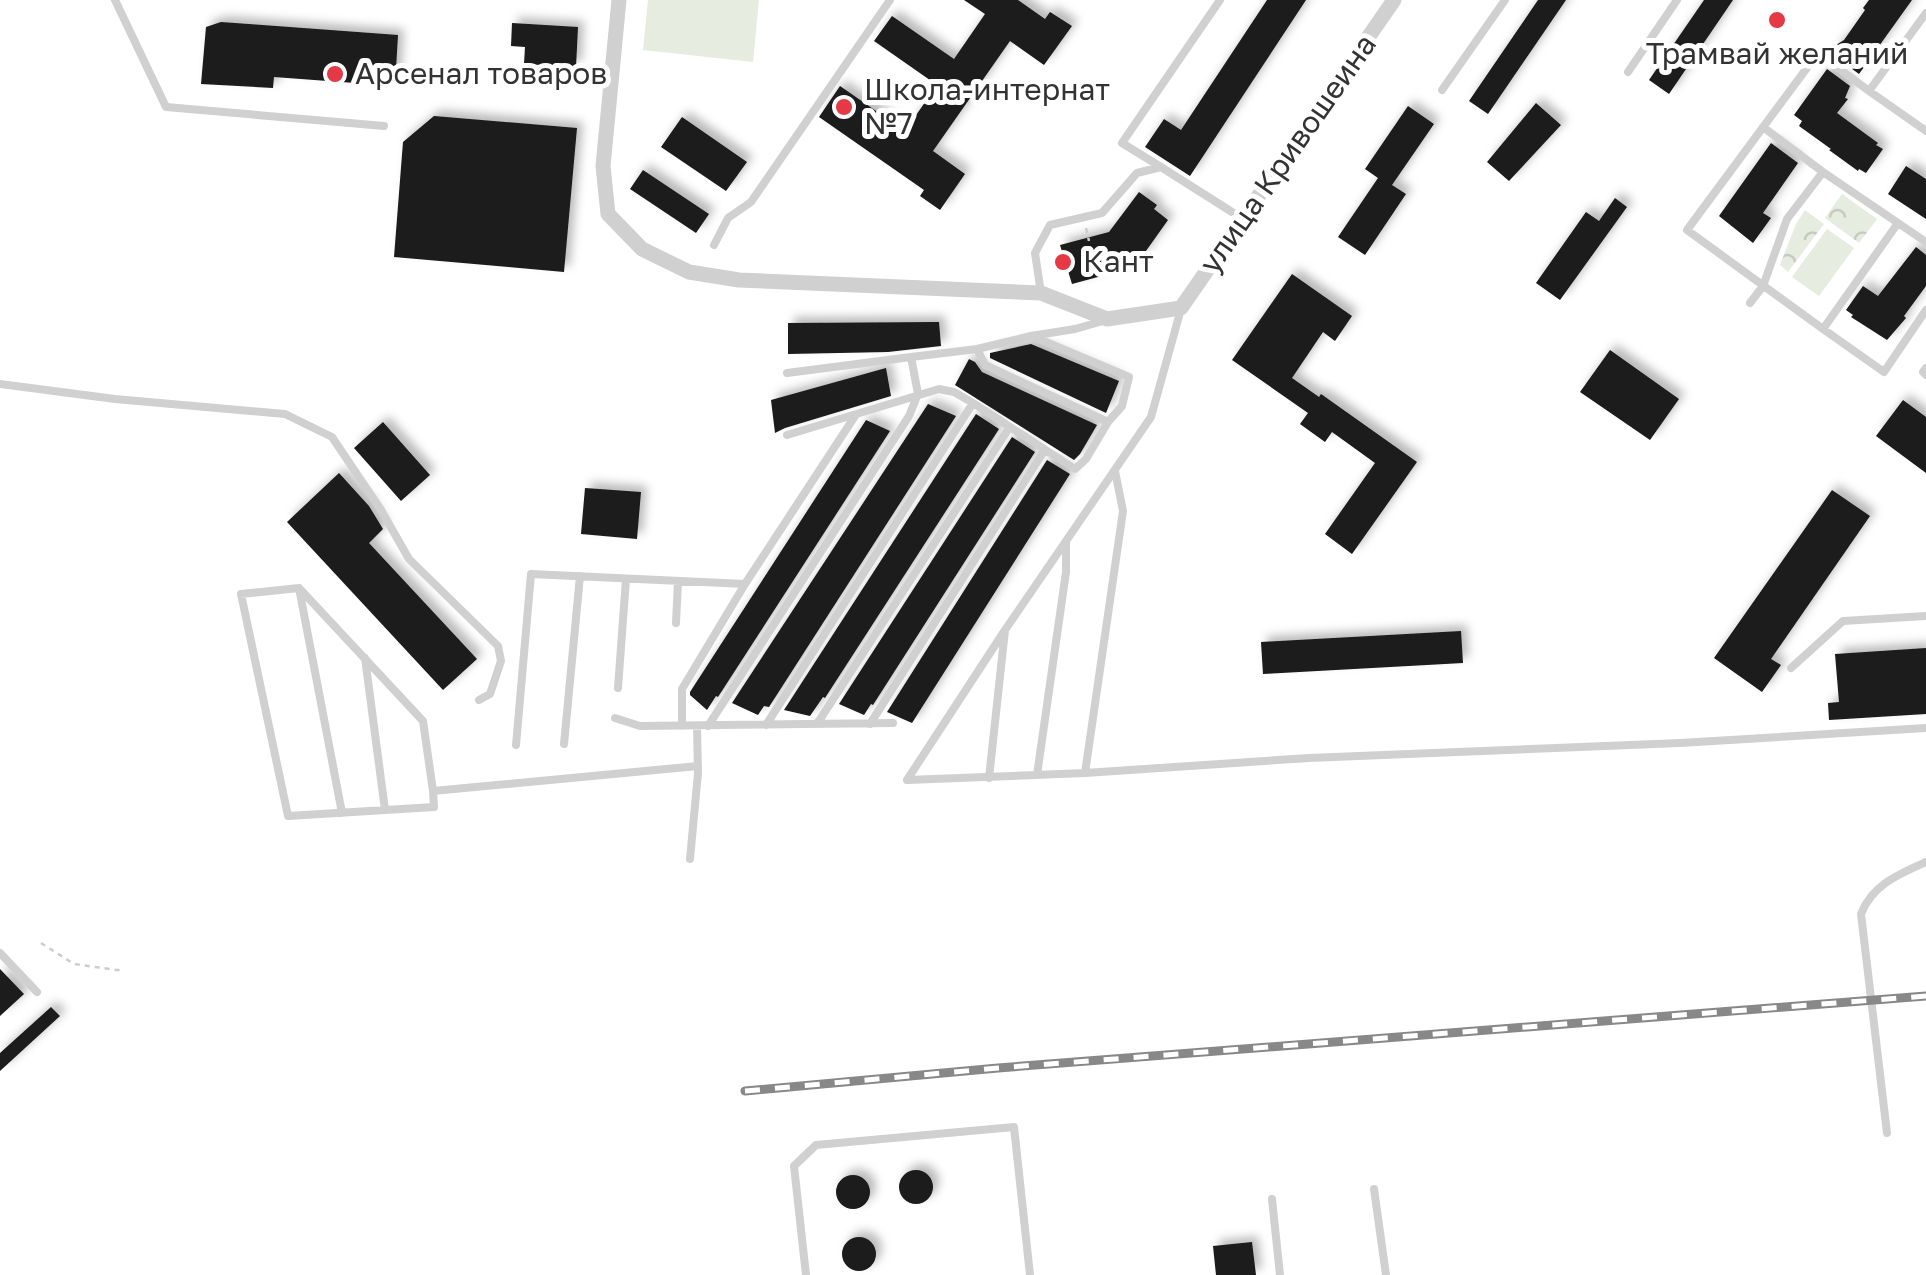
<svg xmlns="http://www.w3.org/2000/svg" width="1926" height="1275" font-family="'Golos Text',sans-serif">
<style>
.park{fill:url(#park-crowns)}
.garden{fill:#e6ecdf}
.building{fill:#1a1a1a;filter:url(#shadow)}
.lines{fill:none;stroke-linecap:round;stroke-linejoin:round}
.path{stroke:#cdcdcd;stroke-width:2.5;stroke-dasharray:5 5;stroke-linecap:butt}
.service{stroke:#d0d0d0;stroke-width:8}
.minor{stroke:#d0d0d0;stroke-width:15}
.rail-casing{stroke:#888;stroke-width:9}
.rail{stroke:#fff;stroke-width:5;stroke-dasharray:15;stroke-linecap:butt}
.poi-dot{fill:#e63946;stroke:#fff;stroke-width:4}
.labels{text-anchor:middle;stroke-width:10;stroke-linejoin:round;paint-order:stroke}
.poi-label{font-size:30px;fill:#333;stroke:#fff;text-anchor:start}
.street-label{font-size:30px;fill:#333;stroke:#fff}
</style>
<defs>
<pattern id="park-crowns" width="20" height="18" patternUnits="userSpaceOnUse" patternTransform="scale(2.5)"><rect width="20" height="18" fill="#e6ecdf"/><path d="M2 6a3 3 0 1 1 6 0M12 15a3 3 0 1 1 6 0" fill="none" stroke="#c6cbc0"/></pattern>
<filter id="shadow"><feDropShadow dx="6" dy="-6" stdDeviation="5" flood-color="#0004"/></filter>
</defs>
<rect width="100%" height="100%" fill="#fff"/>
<path class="park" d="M1842 194 1877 219 1859 243 1825 218Z
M1805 210 1824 224 1788 272 1780 265 1796 224Z"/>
<path class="garden" d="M648 0H759L753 62 643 50Z
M1827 229 1854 248 1819 296 1792 277Z"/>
<path class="building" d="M964 0H1018L1045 19 1050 12 1072 26 1044 65 1010 41 933 151 965 174 940 210 920 196 924 190 819 117 840 86 905 131 937 85 874 41 892 16 954 59 985 14Z
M1267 0H1306L1190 176 1145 147 1164 119 1181 130Z
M1538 0H1566L1488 114 1469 101Z
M1704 0H1733L1669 94 1649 80Z
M1869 0H1912L1859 74 1833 55 1837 50 1836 45 1844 40 1865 10 1863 8Z
M221 22 398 35 395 86 274 77 273 88 201 84 206 27Z
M512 23 578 27 576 67 524 64 525 47 511 46Z
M1827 69 1850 86 1845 98 1848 99 1837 113 1878 143 1876 145 1883 149 1866 173 1859 169 1858 171 1829 150 1831 149 1799 126 1802 121 1794 115Z
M1536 103 1561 125 1509 181 1487 162Z
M1408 106 1434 124 1392 185 1406 194 1365 255 1338 237 1378 178 1365 169Z
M434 116 577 128 564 272 394 257 403 142Z
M682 117 747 162 726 191 661 147Z
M1771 143 1798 163 1763 213 1771 218 1753 243 1719 216Z
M1906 166 1926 179V219L1888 194Z
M643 170 709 214 696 233 630 189Z
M1139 192 1157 205 1154 209 1168 220 1141 258 1135 253 1127 264 1119 266 1120 271 1072 284 1060 245 1109 232Z
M1615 198 1627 207 1560 300 1536 283 1586 212 1599 221Z
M1916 247 1926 255V286L1904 316 1906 318 1887 340 1851 317 1853 315 1846 310 1863 286 1878 296Z
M1292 274 1352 316 1335 341 1323 332 1292 378 1319 397 1321 394 1417 462 1352 554 1325 534 1375 463 1332 432 1325 442 1300 424 1308 413 1232 360Z
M939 322 941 346 888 352 788 354V323Z
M1031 344 1119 381 1106 413 990 358V353Z
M1610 350 1679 399 1650 440 1580 392Z
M969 359 975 362 982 372 1097 425 1080 454 1074 460 955 385Z
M886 368 891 396 785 428 775 433 771 400Z
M1903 400 1926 417V473L1876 436Z
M928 404 956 416 769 707 764 706 758 715 732 703Z
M976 414 999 429 825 698 823 697 810 716 784 710Z
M866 420 890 431 718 697 716 696 707 710 690 695V692Z
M383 422 430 475 401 501 354 448Z
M1012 437 1035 452 873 705 871 704 864 715 839 704Z
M1047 460 1070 474 912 723 887 712Z
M339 473 369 506 383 529 369 543 477 659 443 690 287 522Z
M585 488 641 492 637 539 581 534Z
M1832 490 1870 516 1771 659 1781 665 1762 692 1714 658Z
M1461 631 1463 663 1263 674 1261 642Z
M1926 648V714L1829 720 1828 703 1839 702 1835 654Z
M0 969 24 994 0 1016Z
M51 1007 60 1016 0 1071V1053Z
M899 1187a17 17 0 1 1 34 0a17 17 0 1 1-34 0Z
M836 1192a17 17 0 1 1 34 0a17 17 0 1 1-34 0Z
M842 1254a17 17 0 1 1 34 0a17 17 0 1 1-34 0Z
M1252 1242 1256 1275H1216L1213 1246Z"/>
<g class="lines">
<path class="path" d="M1086 228 1089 241
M41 943 74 964 124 971"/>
<path class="service" d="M115 0 166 107 384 126
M1628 72 1677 0
M1442 90 1505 0
M1869 91 1926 131
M1161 167 1122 143 1220 0
M1823 172 1926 242
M1898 223 1823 329 1687 230 1818 53 1869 91 1926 13
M714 245 728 218 751 202 890 0
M1041 293 1035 253 1050 225 1102 213 1137 173 1161 167 1243 219
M1750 303 1763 286 1787 219 1823 172 1763 127
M1823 329 1884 372 1926 310
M977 349 985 365 1108 422
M1926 368 1923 372 1926 375
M787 373 911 357
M0 384 115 399 285 414 332 437 381 510 409 559 498 646 501 661 490 694 479 700
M787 435 939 389 954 392 973 403 1075 469 1086 459 1108 422 1122 406 1129 377 1034 337
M299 588 342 813
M676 623 678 581
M1005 630 1151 417 1181 309
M365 658 385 810
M1791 668 1843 621 1926 616
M618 688 626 579
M615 718 640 726 893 723
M817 724 1009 428
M870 724 1044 451
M766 725 973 403
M682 726V689L745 584 855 416
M708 726 909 416 918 394 911 357 977 349 1031 336 1075 329 1103 321
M564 744 580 576
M516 745 531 574 745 584
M1085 773 1123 511 1115 471
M1037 775 1066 572V542
M907 780 1085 773 1309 758 1680 743 1926 728
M907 780 1005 630 989 778
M433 791 434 807 288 816 241 594 299 588 423 721 433 791 698 766
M690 859 698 773 697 726
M0 953 37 992
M1887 1133 1861 914C1872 885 1899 874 1926 862
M1374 1189 1386 1275
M1272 1199 1280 1275
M806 1275 794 1166 816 1145 1014 1127 1030 1275"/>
<path class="minor" d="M619 0 603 166 608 214 642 249 689 272 739 280 1041 293 1107 319 1181 308 1394 0"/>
<defs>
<path id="rail" d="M745 1091 998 1068 1926 996"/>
</defs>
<use href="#rail" class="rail-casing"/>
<use href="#rail" class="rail"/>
</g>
<g class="poi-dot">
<circle cx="1777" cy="20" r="10"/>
<circle cx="335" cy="74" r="10"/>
<circle cx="844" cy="107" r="10"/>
<circle cx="1063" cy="262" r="10"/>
</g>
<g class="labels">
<g class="poi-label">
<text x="1777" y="64" text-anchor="middle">Трамвай желаний</text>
<text x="355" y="84">Арсенал товаров</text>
<text x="864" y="100">Школа-интернат<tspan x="864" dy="34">№7</tspan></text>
<text x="1083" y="272">Кант</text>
</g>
<g class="street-label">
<text transform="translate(1288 154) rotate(-55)" y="10">улица Кривошеина</text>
</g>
</g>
</svg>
